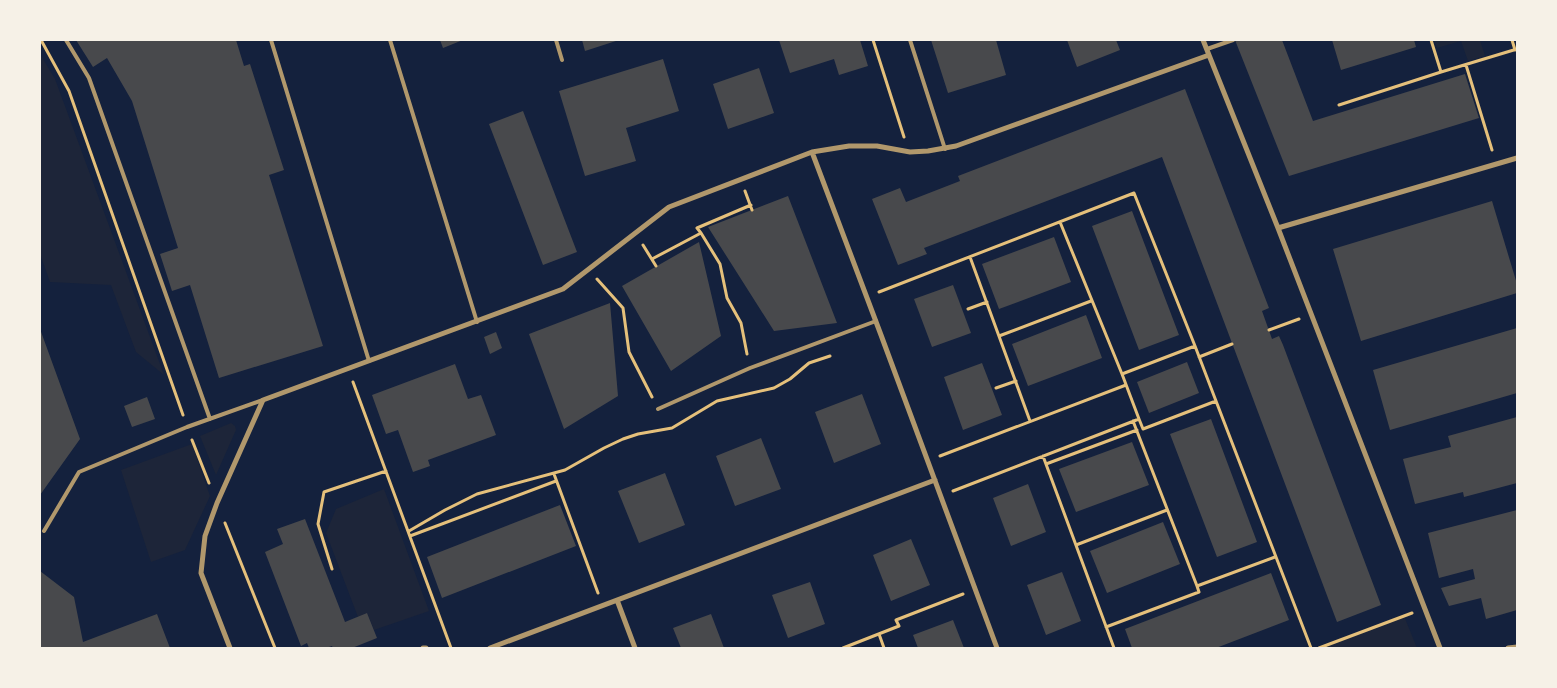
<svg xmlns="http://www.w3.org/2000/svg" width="1557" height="688" font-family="Inter,sans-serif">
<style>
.green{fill:#1d2539}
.building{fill:#48494c}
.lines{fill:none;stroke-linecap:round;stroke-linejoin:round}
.path{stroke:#e5c07b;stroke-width:3}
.service{stroke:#b1986c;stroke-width:4}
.minor{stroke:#b1986c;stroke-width:5}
</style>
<rect width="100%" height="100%" fill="#14213d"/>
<path class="green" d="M1434 40H1480L1485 56 1468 61 1461 41 1437 48Z
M40 54 55 79 164 375 136 352 111 285 50 282 40 254Z
M231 423 235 426 236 430 216 475 200 436Z
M192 444 210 496 185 550 151 562 121 470Z
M384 489 429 611 374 630 367 613 358 617 326 533 336 509Z
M1404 616 1417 648H1319Z"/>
<path class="building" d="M76 40H236L244 66 250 64 284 170 269 175 323 346 219 378 190 285 172 291 160 254 178 248 132 101 107 58 93 67Z
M440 40H463L443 48Z
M582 40H619L585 51Z
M779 40H860L868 66 839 75 834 59 790 73Z
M931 40H996L1006 75 948 93Z
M1067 40H1116L1120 50 1077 67Z
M1235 40H1282L1313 121 1465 74 1479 118 1289 176Z
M1332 40H1414L1416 47 1341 70Z
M663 59 679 111 626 128 636 161 585 176 559 91Z
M759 68 774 113 728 129 713 84Z
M1185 89 1269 308 1262 311 1272 339 1279 336 1283 345 1381 605 1337 622 1162 157 924 248 927 254 898 265 872 199 900 188 906 202 960 181 958 176Z
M523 111 577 252 543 265 489 124Z
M788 196 837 323 774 331 708 227Z
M1492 201 1517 284V293L1361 341 1333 249Z
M1132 211 1179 335 1139 350 1092 226Z
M1054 237 1071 282 999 309 982 264Z
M699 242 721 336 671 371 622 286Z
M953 285 971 333 932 347 914 299Z
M610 303 618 396 564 429 529 334Z
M1086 315 1102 358 1028 386 1012 344Z
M1517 328V393L1390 430 1373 370Z
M40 329 80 439 40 495Z
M496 332 502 348 490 354 484 337Z
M1187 362 1199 393 1149 413 1137 382Z
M982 363 1002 415 963 430 944 377Z
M455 364 468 399 481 395 496 435 428 460 430 466 413 472 398 430 386 434 372 395Z
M862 394 881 444 834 463 815 412Z
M147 397 155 419 132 427 124 406Z
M1517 417V483L1464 497 1463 492 1415 504 1403 459 1451 447 1448 436Z
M1211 419 1257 542 1217 557 1170 434Z
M761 438 781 489 735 506 716 456Z
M1132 442 1149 485 1076 512 1059 469Z
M665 473 685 525 639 543 618 491Z
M1028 484 1046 532 1011 546 993 498Z
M560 505 576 546 442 598 427 557Z
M1517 510V610L1486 619 1481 598 1449 606 1441 588 1475 579 1473 569 1439 578 1428 533Z
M305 519 345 622 367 613 377 638 352 648H333L332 646 326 648H309L307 643 301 646 265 552 283 544 277 529Z
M1163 522 1180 564 1107 593 1090 551Z
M911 539 930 585 891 601 873 555Z
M40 571 74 597 83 642 157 614 170 648H40Z
M1062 572 1081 621 1046 635 1027 585Z
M1271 573 1289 620 1216 648H1132L1125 629Z
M810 582 825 624 788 638 772 595Z
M711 614 724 648H681L673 628Z
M953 620 964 648H918L913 635Z"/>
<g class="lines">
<path class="path" d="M41 40 69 91 183 415
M873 40 904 137
M1431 40 1441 72 1517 49
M1512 40 1515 50
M1466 65 1492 150
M1339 105 1441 72
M745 191 752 210
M1060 222 1122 374
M701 233 720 264 727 298 741 323 747 354
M643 245 656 266
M970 257 1030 421
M652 259 701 233 697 228 751 205
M597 279 623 308 629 352 652 397
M879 292 1134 193 1195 346
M968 309 987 302
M1269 330 1299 319
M999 336 1091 301
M1199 357 1232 344
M353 382 451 648
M996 388 1016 381
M1216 401 1311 648
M1133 421 1197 586
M192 440 209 483
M940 456 1126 385
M1043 456 1114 648
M1046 464 1137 430
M554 474 598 593
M953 491 1139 419 1122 374 1195 346 1216 401 1143 429 1139 419
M225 523 275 648
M409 531 445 510 477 494 565 470 604 448 623 439 638 434 672 428 717 401 774 388 790 379 809 363 830 356
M410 536 556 481
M1076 545 1167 510
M332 569 318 524 324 492 386 471
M1106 627 1199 592 1197 586 1275 557
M879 634 884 648
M843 648 899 626 896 620 963 594
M1319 648 1412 613"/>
<path class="service" d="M66 40 89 78 210 419
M271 40 369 361
M390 40 477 322
M556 40 562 60
M910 40 945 149
M1207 49 1233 40
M658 409 750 368 876 321
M44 531 79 472 187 427 263 400"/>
<path class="minor" d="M1203 40 1278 228 1440 648
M812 152 881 335 997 648
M1278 228 1517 158
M617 600 635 648
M230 648 201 573 205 536 217 503 263 400 563 289 669 207 812 152 849 146H877L910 152 928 151 956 146 1209 55
M423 648H426
M490 648 935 480
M1508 648 1517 647"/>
</g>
<rect width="1557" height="688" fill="none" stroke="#f6f1e7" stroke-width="82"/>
</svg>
